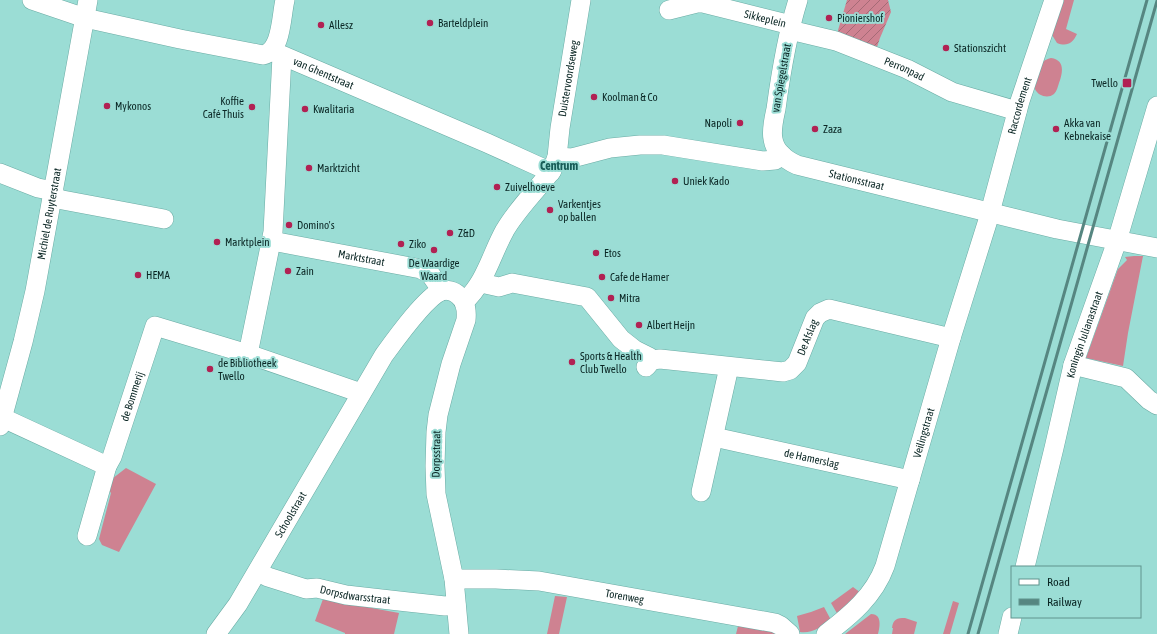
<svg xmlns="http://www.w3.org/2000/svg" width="1157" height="634" font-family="'Asap Condensed',sans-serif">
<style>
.grass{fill:#ce8291}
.garden{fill:url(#garden-furrows)}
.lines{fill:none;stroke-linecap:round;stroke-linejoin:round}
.minor-casing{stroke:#6aaba4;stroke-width:20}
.minor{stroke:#fff;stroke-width:19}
.rail{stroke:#568681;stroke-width:3}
.poi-dot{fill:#b12153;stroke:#9bddd5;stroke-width:1.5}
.labels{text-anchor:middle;stroke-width:4;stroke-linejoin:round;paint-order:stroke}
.street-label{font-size:11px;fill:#0a2624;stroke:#9bddd5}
.poi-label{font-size:11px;fill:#0a2624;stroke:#9bddd5;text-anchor:start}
.neighbourhood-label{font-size:12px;font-weight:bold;fill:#185d58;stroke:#9bddd5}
</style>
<defs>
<pattern id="garden-furrows" width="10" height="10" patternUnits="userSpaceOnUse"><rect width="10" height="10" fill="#ce8291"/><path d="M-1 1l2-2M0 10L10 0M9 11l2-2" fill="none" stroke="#a56a76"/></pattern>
</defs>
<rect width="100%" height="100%" fill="#9bddd5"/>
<path class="grass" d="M1062 0H1074L1066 29 1077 34C1073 43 1067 47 1057 43L1052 35Z
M1051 58C1065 60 1063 72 1059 83 1058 86 1057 91 1054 94 1048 99 1038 96 1035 89 1033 85 1039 66 1042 62 1045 60 1047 59 1051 58Z
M1134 256H1143L1128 333 1123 366 1086 358 1118 269 1127 260 1125 257Z
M126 468 156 484 119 552 102 545 99 539 111 493 106 487 108 482Z
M853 587 861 593 838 615 831 603Z
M555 596 567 597 559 634H547Z
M323 599 399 613 394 634H345V633L315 621Z
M953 601 959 603 950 634H943Z
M824 607 831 620C822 627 811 634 800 632L797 616 811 612Z
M871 614C882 614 880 626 878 634H845Z
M905 618 917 622 914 634H892L893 628H892C893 619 897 618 905 618Z
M739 622 782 634H736Z"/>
<path class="garden" d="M847 0H888L891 12 880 38 875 53 836 37Z"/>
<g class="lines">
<defs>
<g id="minor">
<path d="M32 0 85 18 180 39 263 55C282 51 281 16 285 0"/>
<path id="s1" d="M798 0C787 35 781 72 776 109 774 118 771 130 773 139 775 152 786 160 797 165L1057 229 1157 248"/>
<path id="s2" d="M669 10 697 3H703L791 25"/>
<path id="s3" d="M790 30 836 41 907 69 952 92 1017 111"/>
<path id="s4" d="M272 51 487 143 551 172"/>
<path d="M557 157 572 158 610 148 640 145H663L763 161 775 160 782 155"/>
<path d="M0 173 38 188 54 191"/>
<path d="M52 198 164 219"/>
<path id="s5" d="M272 241 421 269 431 275 442 291"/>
<path d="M481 283 499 287 512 283 587 297 621 339 635 350 649 357 652 360"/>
<path id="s6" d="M464 302C486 282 491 255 505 230 518 208 537 190 552 170L557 157 560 128 581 0"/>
<path d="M248 354 361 393"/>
<path d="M1073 365 1126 378 1149 400 1157 405"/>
<path id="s7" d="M646 367 652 360 660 359 783 372 790 370 797 363 815 318 820 313 829 309 951 338"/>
<path d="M3 418 107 466"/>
<path id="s8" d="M0 426 23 342 35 291 88 0"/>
<path id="s9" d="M714 437 910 480"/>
<path d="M701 492 729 367"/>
<path id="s10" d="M87 536 107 466 112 457 155 326 248 354 273 232 282 56"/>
<path id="s11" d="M1025 567 1054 448 1073 365 1117 241 1157 106"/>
<path id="s12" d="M258 572 268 577 306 589 317 588 346 595 408 602 445 606 456 605"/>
<path id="s13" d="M454 579H496L539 581 775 623 781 626 790 634"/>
<path id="s14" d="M216 634 238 604 384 355C395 340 425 298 441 291 446 289 454 291 458 295 466 301 467 310 466 320L451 364 438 415 436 432 435 466 436 494 454 579 459 634"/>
<path id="s15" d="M826 634C851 615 874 596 885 566L951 338 988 220 1020 101 1054 0"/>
<path d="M1008 634 1012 617"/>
</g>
</defs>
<use href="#minor" class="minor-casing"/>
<use href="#minor" class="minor"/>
<path class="rail" d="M968 634 1147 0
M978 634 1157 1"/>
</g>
<g class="poi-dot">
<circle cx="829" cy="18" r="4"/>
<circle cx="430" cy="23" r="4"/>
<circle cx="321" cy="25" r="4"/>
<circle cx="946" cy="48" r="4"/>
<rect x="1122" y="78" width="10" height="10" rx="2"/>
<circle cx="594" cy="97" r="4"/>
<circle cx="107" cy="106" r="4"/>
<circle cx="252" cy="107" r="4"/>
<circle cx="305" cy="109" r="4"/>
<circle cx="740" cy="123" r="4"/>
<circle cx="815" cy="129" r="4"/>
<circle cx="1056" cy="129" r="4"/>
<circle cx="309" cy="168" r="4"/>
<circle cx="675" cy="181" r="4"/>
<circle cx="497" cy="187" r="4"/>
<circle cx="550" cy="210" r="4"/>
<circle cx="289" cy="225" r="4"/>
<circle cx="450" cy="233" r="4"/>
<circle cx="217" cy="242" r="4"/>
<circle cx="401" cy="244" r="4"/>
<circle cx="434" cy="250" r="4"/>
<circle cx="596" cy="253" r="4"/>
<circle cx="288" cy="271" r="4"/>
<circle cx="138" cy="275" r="4"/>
<circle cx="602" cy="277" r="4"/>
<circle cx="611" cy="298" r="4"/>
<circle cx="639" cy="325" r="4"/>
<circle cx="572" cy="362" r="4"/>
<circle cx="210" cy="369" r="4"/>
</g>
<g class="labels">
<g class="street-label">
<text dy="4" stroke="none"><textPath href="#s2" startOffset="99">Sikkeplein</textPath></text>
<text dy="4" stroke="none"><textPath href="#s3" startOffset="121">Perronpad</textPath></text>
<text dy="4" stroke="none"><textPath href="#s4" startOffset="56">van Ghentstraat</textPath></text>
<text dy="4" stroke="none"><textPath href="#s6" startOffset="253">Duistervoordseweg</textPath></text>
<text transform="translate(781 78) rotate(-80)" y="4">van Spiegelstraat</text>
<text dy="4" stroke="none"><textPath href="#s15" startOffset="571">Raccordement</textPath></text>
<text dy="4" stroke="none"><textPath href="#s1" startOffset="240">Stationsstraat</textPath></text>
<text dy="4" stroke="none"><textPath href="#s8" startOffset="218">Michiel de Ruyterstraat</textPath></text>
<text dy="4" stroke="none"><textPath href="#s5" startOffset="91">Marktstraat</textPath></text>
<text dy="4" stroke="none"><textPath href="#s11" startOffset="240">Koningin Julianastraat</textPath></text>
<text dy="4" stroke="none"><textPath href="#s7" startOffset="186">De Afslag</textPath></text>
<text dy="4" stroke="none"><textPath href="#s10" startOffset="147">de Bommerij</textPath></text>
<text dy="4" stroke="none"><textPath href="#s15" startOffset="230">Veilingstraat</textPath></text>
<text transform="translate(436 454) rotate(-89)" y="4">Dorpsstraat</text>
<text dy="4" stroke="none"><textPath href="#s9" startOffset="100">de Hamerslag</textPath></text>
<text dy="4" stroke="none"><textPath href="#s14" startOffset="141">Schoolstraat</textPath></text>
<text dy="4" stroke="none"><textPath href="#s12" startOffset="101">Dorpsdwarsstraat</textPath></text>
<text dy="4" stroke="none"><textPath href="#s13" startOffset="172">Torenweg</textPath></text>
</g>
<g class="poi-label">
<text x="837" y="22">Pioniershof</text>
<text x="438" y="27">Barteldplein</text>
<text x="329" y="29">Allesz</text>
<text x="954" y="52">Stationszicht</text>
<text x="1118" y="87" text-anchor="end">Twello</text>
<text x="602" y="101">Koolman &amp; Co</text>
<text x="244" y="105" text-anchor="end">Koffie<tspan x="244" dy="13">Café Thuis</tspan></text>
<text x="115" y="110">Mykonos</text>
<text x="313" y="113">Kwalitaria</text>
<text x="732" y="127" text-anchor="end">Napoli</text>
<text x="1064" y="127">Akka van<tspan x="1064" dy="13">Kebnekaise</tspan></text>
<text x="823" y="133">Zaza</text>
<text x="317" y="172">Marktzicht</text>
<text x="683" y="185">Uniek Kado</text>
<text x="505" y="191">Zuivelhoeve</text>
<text x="558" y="208">Varkentjes<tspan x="558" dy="13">op ballen</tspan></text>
<text x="297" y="229">Domino's</text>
<text x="458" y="237">Z&amp;D</text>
<text x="225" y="246">Marktplein</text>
<text x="409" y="248">Ziko</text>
<text x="604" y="257">Etos</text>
<text x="434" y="267" text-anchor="middle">De Waardige<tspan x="434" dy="13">Waard</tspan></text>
<text x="296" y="275">Zain</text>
<text x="146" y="279">HEMA</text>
<text x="610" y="281">Cafe de Hamer</text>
<text x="619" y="302">Mitra</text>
<text x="647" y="329">Albert Heijn</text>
<text x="580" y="360">Sports &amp; Health<tspan x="580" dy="13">Club Twello</tspan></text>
<text x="218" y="367">de Bibliotheek<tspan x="218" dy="13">Twello</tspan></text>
</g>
<g class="neighbourhood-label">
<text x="559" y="170">Centrum</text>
</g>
</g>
<rect x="1011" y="566" width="130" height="52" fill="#9bddd5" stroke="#61948e"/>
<rect x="1019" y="579" width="20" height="6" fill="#ffffff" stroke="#61948e"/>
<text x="1047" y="586" font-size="12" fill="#0a2624">Road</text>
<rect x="1019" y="599" width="20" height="6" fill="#568681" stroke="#61948e"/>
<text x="1047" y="606" font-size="12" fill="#0a2624">Railway</text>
</svg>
